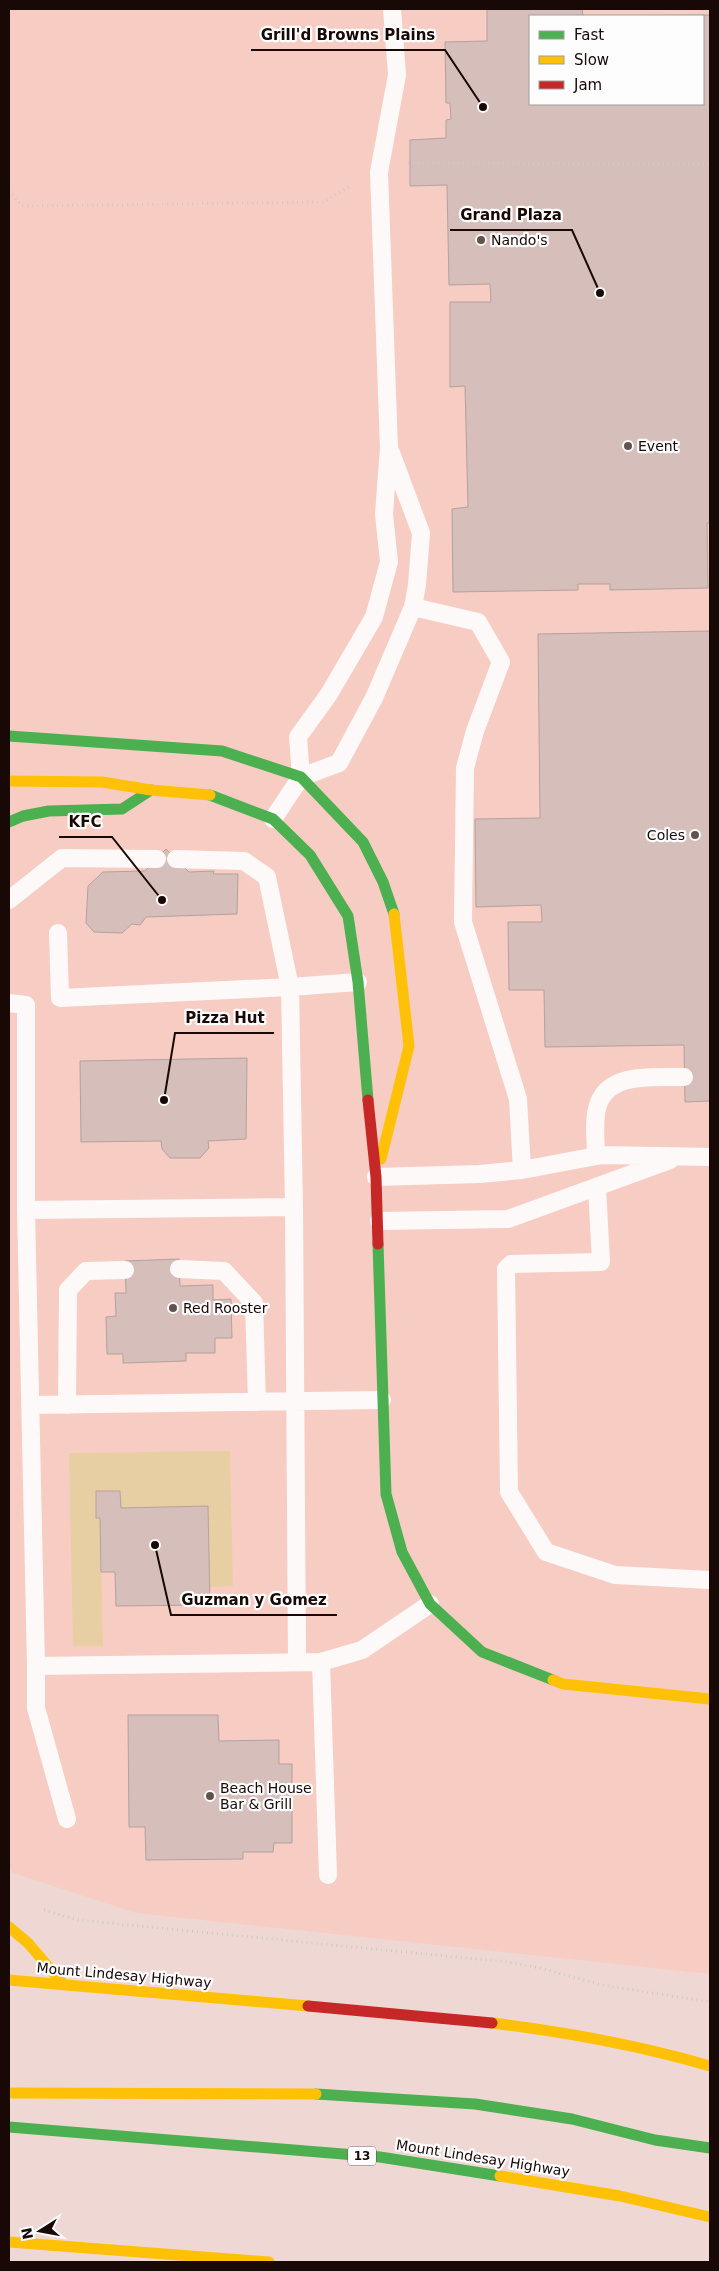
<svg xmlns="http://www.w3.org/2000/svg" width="719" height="2271" font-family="'DejaVu Sans',sans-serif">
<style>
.built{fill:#f7ccc3;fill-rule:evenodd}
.green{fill:#e7cfa3}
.building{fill:#d6beba;stroke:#b4a19d}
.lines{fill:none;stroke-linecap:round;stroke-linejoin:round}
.path{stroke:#d0c9c8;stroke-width:3;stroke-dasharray:1 4;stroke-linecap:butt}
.lane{stroke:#fdf9f8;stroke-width:18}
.fast{stroke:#4caf50;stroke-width:11}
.slow{stroke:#ffc107;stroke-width:11}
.jam{stroke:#c62828;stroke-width:11}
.poi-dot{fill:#63514e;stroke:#fdfdfd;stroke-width:2}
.labels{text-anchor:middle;stroke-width:4.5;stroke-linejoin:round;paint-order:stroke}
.shield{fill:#fdfdfd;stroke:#5d5250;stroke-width:1}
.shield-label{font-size:12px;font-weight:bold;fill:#180806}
.poi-label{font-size:14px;fill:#180806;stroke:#fdfdfd;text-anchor:start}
.street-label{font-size:14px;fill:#180806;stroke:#fdfdfd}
.leader{fill:none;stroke:#180806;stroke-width:2}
.callout-dot{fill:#180806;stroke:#fdfdfd;stroke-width:2}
.callout-label{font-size:15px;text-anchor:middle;font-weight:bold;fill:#180806;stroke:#fdfdfd;stroke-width:4.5;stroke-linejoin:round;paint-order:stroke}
</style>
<rect width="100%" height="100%" fill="#efd8d3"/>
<path class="built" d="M9 9H710V1974L136 1913 13 1873 9 1867ZM530 16H703V104H530Z"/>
<path class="green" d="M230 1451 233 1586 210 1587 208 1506 121 1508 120 1491H96V1518H100L103 1646H73L69 1453Z"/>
<path class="building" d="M487 9H582L583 16H530V104H703V16H593L710 15V523H707L708 588 610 590V584H578V590L453 592 452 509 468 507 465 386 450 387V302H491L490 284 449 285 447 185 410 186V140L446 138V120L451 119 450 103H446L445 42 487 41Z
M710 631V1101L685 1102 684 1045 545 1047 544 990H509L508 922H542L541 905 476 907 475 819 540 818 538 634Z
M166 849 189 872 214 871 213 874H238L237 914 146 917 140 925 132 924 122 933 94 932 86 923 88 886 103 872 145 871Z
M247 1058 246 1139 208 1141 209 1148 200 1158H170L162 1149 161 1141 81 1142 80 1061Z
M179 1259 180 1286 213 1285V1300L231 1299 232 1338H215V1353H186V1361L123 1363V1354H107L106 1317 116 1316 115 1293H126L125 1261Z
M96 1491H120L121 1508 208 1506 210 1605 116 1606 115 1572H101L100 1518H96Z
M128 1715H218L219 1741 279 1740V1764H292V1843H274L273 1852H243V1859L146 1860 145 1827H129Z"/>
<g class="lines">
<path class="path" d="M408 163 710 164
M9 191 22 206 324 202 352 185
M44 1910 78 1920 507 1962 540 1968 602 1985 710 2002"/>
<path class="lane" d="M413 607 478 622 501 662 475 731 465 768 463 922 518 1099 522 1170
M301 777 298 737 329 694 374 617 389 562 384 514 389 448 379 172 397 75 392 9
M273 819 301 777 339 763 374 698 413 607 417 585 421 533 391 453
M9 900 62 858 157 859
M58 933 60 998 290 987 267 877 244 861 176 859
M9 1003 26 1005V1210
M596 1156C596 1141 593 1120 598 1105 609 1071 655 1078 684 1077
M376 1177 480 1174 522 1170 602 1155 710 1157
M597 1187 601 1262 511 1264 506 1269 509 1492 546 1552 615 1575 710 1580
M294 1207 290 987 358 982
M379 1221 508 1219 670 1160
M179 1269 224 1271 254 1303 257 1402
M30 1405 382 1400
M67 1405 68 1290 86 1271 125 1270
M297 1662 294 1207 26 1210 36 1666 321 1662 362 1650 430 1604
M321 1662 328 1875
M36 1666V1708L67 1819"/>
<path class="fast" d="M9 736 222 751 301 777 363 842 383 882 394 914
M210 795 273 819 310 855 348 916 358 982 368 1100
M9 822 23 816 49 811 122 809 151 790
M378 1244 386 1494 402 1552 430 1604 482 1652 553 1680
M316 2094 475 2104 572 2119 655 2140 710 2148
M9 2127 380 2157 500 2176"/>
<path class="slow" d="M9 781 102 782 151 790 210 795
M381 1159 409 1046 394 914
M553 1680 563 1684 710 1699
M9 1927 28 1943 64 1985
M9 1980 308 2006
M492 2023C566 2032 638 2045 710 2066
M9 2093 316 2094
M500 2176 620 2196 710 2217
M9 2242 269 2262"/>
<path class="jam" d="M368 1100 376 1177 378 1244
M308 2006 492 2023"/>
</g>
<g class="poi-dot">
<circle cx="481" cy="240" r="5"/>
<circle cx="628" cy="446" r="5"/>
<circle cx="695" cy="835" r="5"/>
<circle cx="173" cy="1308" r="5"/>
<circle cx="210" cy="1796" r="5"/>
</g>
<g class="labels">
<rect class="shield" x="348" y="2146.5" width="28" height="19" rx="4"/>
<g class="shield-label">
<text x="362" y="2160">13</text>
</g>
<g class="poi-label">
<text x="491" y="245">Nando's</text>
<text x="638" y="451">Event</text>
<text x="685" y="840" text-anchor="end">Coles</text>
<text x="183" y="1313">Red Rooster</text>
<text x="220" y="1793">Beach House<tspan x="220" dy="16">Bar &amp; Grill</tspan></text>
</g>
<g class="street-label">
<text transform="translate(124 1975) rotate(5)" y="5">Mount Lindesay Highway</text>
<text transform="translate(483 2158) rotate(9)" y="5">Mount Lindesay Highway</text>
</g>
</g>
<path class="leader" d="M483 107L445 50H251M600 293L572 230H450M162 900L112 837H59M164 1100L175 1033H274M155 1545L171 1615H337"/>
<g class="callout-dot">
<circle cx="483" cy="107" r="5"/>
<circle cx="600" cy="293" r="5"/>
<circle cx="162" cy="900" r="5"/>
<circle cx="164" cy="1100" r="5"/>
<circle cx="155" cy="1545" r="5"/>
</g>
<g class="callout-label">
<text x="348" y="40">Grill'd Browns Plains</text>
<text x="511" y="220">Grand Plaza</text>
<text x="85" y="827">KFC</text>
<text x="225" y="1023">Pizza Hut</text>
<text x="254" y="1605">Guzman y Gomez</text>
</g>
<rect width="719" height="2271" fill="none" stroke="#180806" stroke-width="20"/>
<rect x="529" y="15" width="175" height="90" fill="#fdfdfd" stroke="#a19b9a"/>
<rect x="539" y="31" width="25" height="8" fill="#4caf50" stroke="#a19b9a"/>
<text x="574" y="40" font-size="15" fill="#180806">Fast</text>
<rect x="539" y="56" width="25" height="8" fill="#ffc107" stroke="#a19b9a"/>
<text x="574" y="65" font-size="15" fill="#180806">Slow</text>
<rect x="539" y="81" width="25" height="8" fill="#c62828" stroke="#a19b9a"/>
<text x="574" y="90" font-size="15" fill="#180806">Jam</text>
<g transform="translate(40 2231) rotate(259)" stroke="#fdfdfd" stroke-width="4" paint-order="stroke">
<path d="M0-4L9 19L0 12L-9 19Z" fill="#180806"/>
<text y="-8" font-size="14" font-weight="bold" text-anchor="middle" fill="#180806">N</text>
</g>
</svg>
